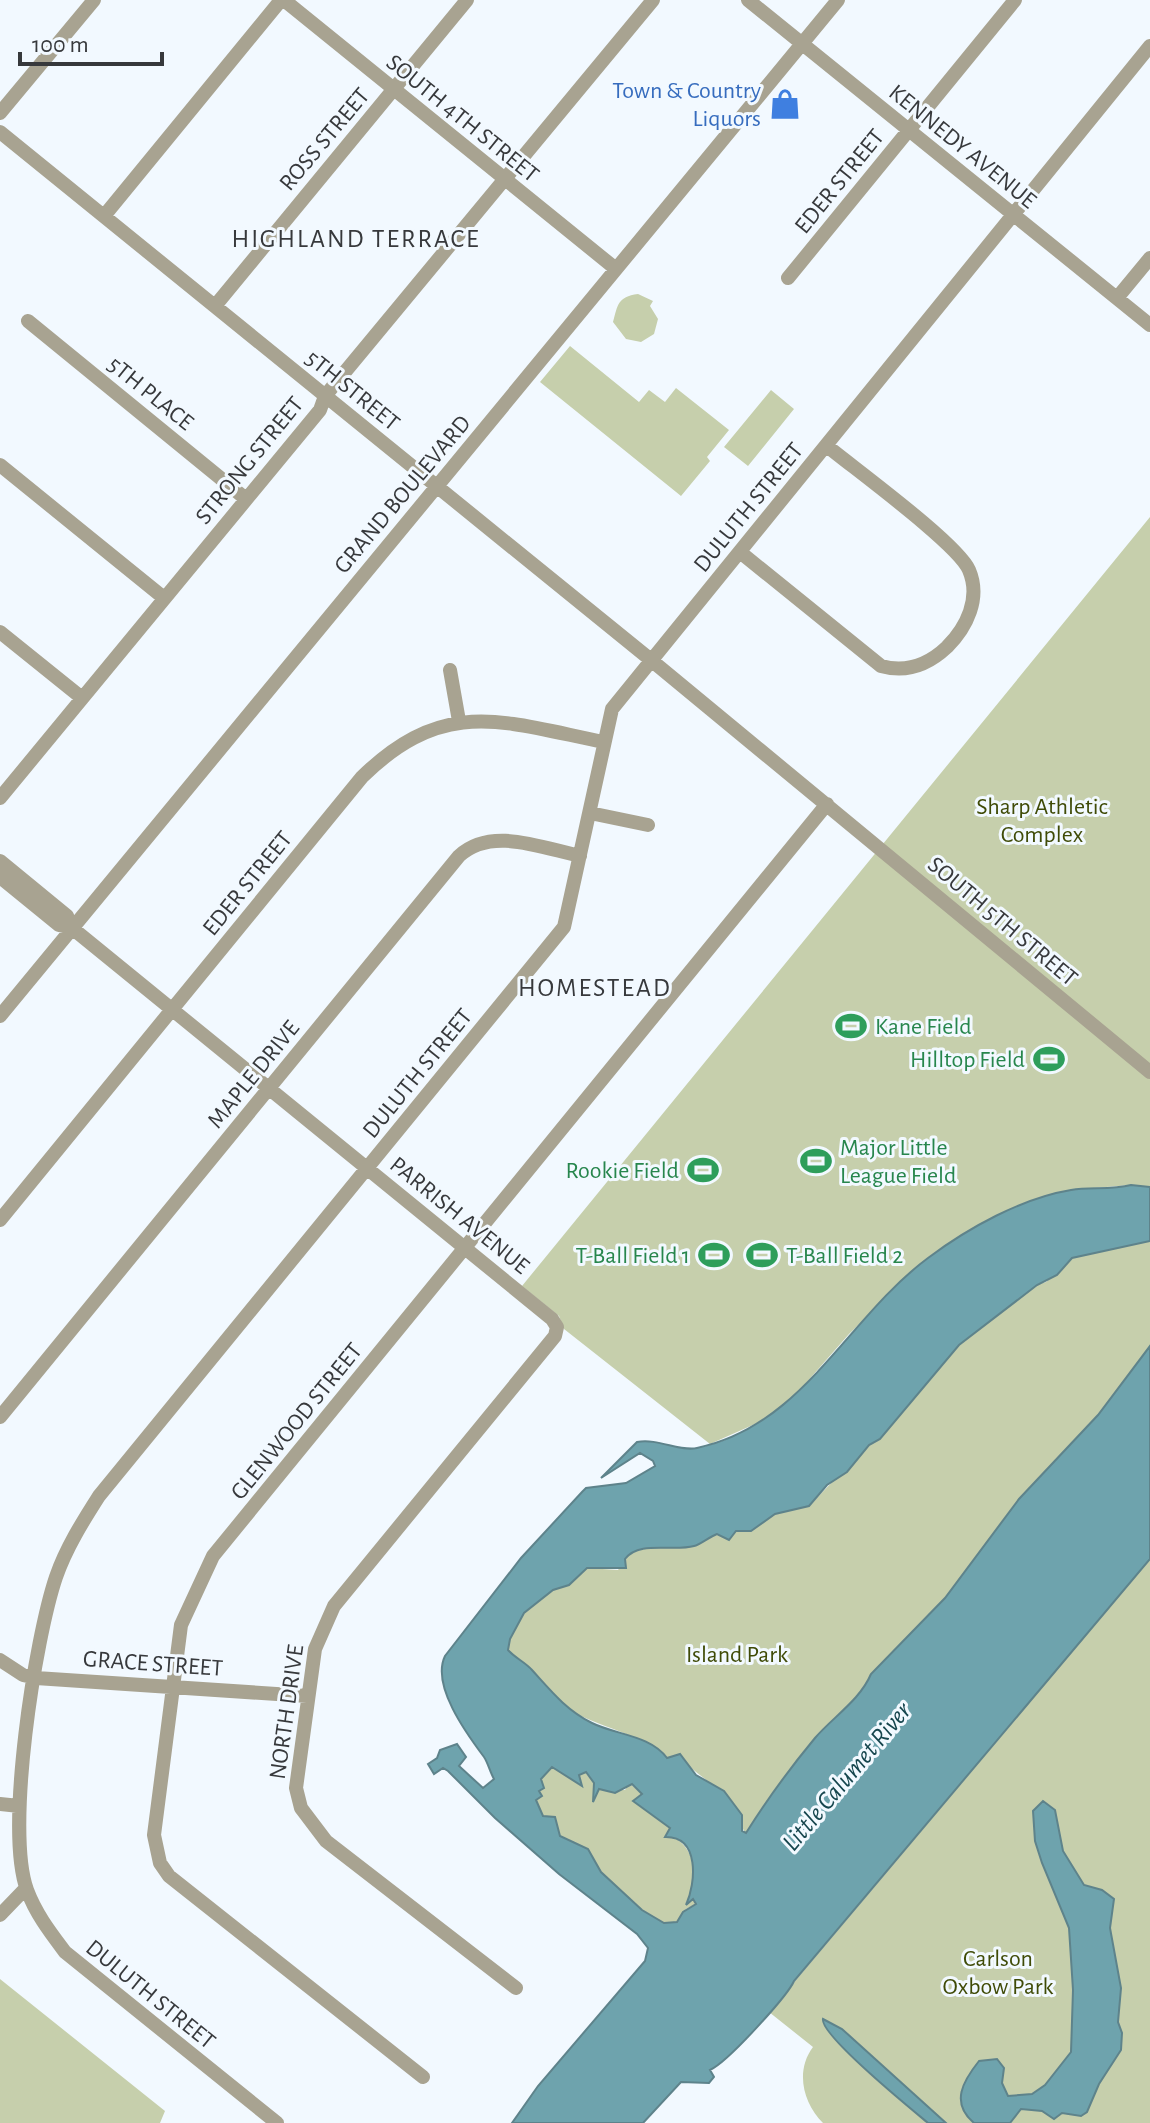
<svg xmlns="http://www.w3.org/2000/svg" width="1150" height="2123" font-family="'Alegreya Sans',sans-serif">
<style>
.green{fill:#c6cfac}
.water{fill:#6ea3ad;stroke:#5e838b;stroke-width:2;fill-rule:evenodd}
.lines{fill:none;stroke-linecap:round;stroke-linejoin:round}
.minor{stroke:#a8a391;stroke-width:14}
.labels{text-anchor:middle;stroke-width:6;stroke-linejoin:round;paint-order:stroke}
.shop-label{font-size:24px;fill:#366cbe;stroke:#f2f9ff;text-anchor:end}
.street-label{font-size:24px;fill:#37393c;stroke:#f2f9ff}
.park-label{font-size:24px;fill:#3f4b07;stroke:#f2f9ff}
.leisure-label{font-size:24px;fill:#27864d;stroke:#f2f9ff;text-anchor:start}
.neighbourhood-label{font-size:26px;letter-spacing:2px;fill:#37393c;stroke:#f2f9ff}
.water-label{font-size:26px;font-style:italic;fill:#16464e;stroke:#f2f9ff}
</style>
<rect width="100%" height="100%" fill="#f2f9ff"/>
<path class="green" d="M638 294 653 301 650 306 658 319 654 334 641 342 626 339 613 322C618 305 617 297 638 294Z
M570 346 639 402 649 390 665 402 676 388 729 430 707 457 710 461 681 496 540 382Z
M771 390 794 409 748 466 724 447Z
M1150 517V1187L1131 1185 1069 1190 997 1216 930 1256 849 1334 785 1407 764 1420 710 1444 564 1329 559 1316 522 1286Z
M1150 1241V1346L1098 1415 1019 1499 945 1598 871 1674C860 1700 833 1717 815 1738 791 1767 765 1801 746 1833 741 1829 742 1820 737 1812 720 1787 697 1774 675 1755L667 1758C652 1737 592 1726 565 1707 552 1698 543 1681 532 1670 525 1662 515 1658 508 1650L510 1639 524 1613 553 1590 569 1585 587 1568 618 1570 630 1553 648 1548H681L717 1534 729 1540 736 1531H751L775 1514 809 1506 869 1444 880 1439 959 1345 1036 1285 1046 1282 1072 1258Z
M1150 1559V2123H823C803 2103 795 2071 813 2047L769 2012Z
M552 1767 559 1768 579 1785V1775L585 1772 594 1783 593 1801 599 1789 625 1790 629 1783 642 1794 633 1801 670 1828 666 1836C693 1838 703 1881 686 1902L693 1899 696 1904 686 1909 677 1922 664 1923 642 1910 601 1872 588 1849 560 1836 555 1817H543L536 1800 539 1798V1789L544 1787 541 1779Z
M0 1979 165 2111 160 2123H0Z"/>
<path class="water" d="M1131 1185 1150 1187V1241L1072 1258 1057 1275 1037 1285 959 1345 880 1439 869 1445 847 1472 827 1485 809 1506 775 1514 751 1531H736L729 1540 717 1534C709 1537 700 1545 694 1546 673 1552 639 1540 625 1559L626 1568H587L569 1585 553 1590 524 1613 510 1639 508 1650C515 1658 525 1662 532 1670 551 1691 566 1710 592 1723 616 1735 650 1735 667 1758L680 1754 696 1775 724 1791 742 1815V1831L746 1833C766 1801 791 1767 815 1738 833 1717 860 1700 871 1674L945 1598 1019 1499 1098 1415 1150 1346V1559L794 1981C788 1995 729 2061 710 2070L714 2077 709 2083 681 2082 643 2123H512L538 2086 645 1961 648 1948 637 1934 559 1874 495 1818 448 1771 443 1768 434 1774 428 1764 437 1758 440 1750 457 1744 466 1757 459 1766 483 1788 494 1779C490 1772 488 1763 484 1757 466 1733 431 1685 445 1656L521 1558 582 1492 586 1488 626 1483 655 1466 653 1461 640 1453 601 1478 637 1442C658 1438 680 1452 697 1448 803 1426 847 1318 928 1258 968 1228 1022 1198 1071 1190 1091 1187 1111 1190 1131 1185ZM552 1767 582 1786 579 1775 586 1772 594 1783 593 1802 599 1789 615 1793 632 1784 642 1794 633 1801 670 1828 665 1837C700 1836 696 1883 686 1905L693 1899 696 1904 683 1912 677 1922 664 1923 642 1910 601 1872 588 1849 560 1836 555 1817 543 1816 536 1800 542 1796 539 1791 544 1788 541 1779Z
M1043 1801 1055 1810 1063 1851 1084 1885 1102 1890 1114 1899 1110 1928 1121 1988 1118 2022 1122 2033 1121 2050 1099 2084 1087 2112 1081 2116 1062 2113 1054 2119 1042 2111 1021 2109 1010 2123H974C950 2103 963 2081 979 2061L997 2059 1004 2068 1002 2083 1008 2096 1032 2094 1045 2085 1071 2052 1073 1990 1069 1928 1042 1863 1035 1841 1033 1811Z
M823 2019 842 2029 946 2123H928C910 2108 820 2035 823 2019Z"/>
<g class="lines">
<path class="minor" d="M284 0 616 269
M748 0 1150 325
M0 113 94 0
M0 132 651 660 1150 1072
M104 216 281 0
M788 278 1015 0
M1117 298 1150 258
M215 306 467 0
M28 321 246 499
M0 465 164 598
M740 552 881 666C906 673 928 665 947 647 967 627 981 598 969 570 958 544 855 469 827 446
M0 632 82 698
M450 670 459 721
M0 798 320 410 325 396 653 0
M590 813 648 825
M0 861 67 916 72 928
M0 877 59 925 72 928 552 1319 557 1327 555 1336 334 1606 315 1649 296 1788 301 1808 326 1841 516 1988
M0 1016 838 0
M0 1220 362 777C445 696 503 722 604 742
M0 1417 459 856C491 826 542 848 580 856
M0 1660 23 1675 36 1678 307 1696
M0 1804 19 1806
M0 1915 26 1888
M423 2077 169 1876 160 1863 154 1835 181 1625 213 1556 827 804
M277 2123 65 1952C50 1932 36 1914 27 1890 5 1830 35 1639 56 1577 66 1548 83 1521 99 1496L564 927 612 709 1150 46"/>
</g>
<defs>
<symbol id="shop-bare" viewBox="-9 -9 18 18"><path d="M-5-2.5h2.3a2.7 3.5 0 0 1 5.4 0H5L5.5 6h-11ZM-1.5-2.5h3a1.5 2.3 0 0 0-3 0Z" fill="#3f7fe0" stroke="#f2f9ff" stroke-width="2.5" paint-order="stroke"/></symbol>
<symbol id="stadium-bare" viewBox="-9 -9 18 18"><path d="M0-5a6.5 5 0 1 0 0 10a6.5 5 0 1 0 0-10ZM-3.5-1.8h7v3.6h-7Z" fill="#2e9e5b" stroke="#f2f9ff" stroke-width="2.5" paint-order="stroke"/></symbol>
</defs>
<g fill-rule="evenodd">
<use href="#shop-bare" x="763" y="82" width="44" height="44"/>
<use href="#stadium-bare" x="829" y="1004" width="44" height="44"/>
<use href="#stadium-bare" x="1027" y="1037" width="44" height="44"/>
<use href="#stadium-bare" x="794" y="1139" width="44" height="44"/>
<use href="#stadium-bare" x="681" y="1148" width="44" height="44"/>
<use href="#stadium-bare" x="692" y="1233" width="44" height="44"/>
<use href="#stadium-bare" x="740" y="1233" width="44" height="44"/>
</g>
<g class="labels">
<g class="shop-label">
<text x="761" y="98">Town &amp; Country<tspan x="761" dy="28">Liquors</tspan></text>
</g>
<g class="street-label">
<text transform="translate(463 118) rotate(39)" y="8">SOUTH 4TH STREET</text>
<text transform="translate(324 139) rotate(-50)" y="8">ROSS STREET</text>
<text transform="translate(963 146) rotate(39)" y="8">KENNEDY AVENUE</text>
<text transform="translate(839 181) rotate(-51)" y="8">EDER STREET</text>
<text transform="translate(353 390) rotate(39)" y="8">5TH STREET</text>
<text transform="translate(151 393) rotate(39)" y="8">5TH PLACE</text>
<text transform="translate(249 460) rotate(-51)" y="8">STRONG STREET</text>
<text transform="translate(402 494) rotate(-50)" y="8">GRAND BOULEVARD</text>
<text transform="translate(748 507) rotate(-51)" y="8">DULUTH STREET</text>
<text transform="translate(247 883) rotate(-51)" y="8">EDER STREET</text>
<text transform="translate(1003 921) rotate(40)" y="8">SOUTH 5TH STREET</text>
<text transform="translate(417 1073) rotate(-51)" y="8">DULUTH STREET</text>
<text transform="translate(253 1074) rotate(-51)" y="8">MAPLE DRIVE</text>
<text transform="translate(460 1215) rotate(39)" y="8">PARRISH AVENUE</text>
<text transform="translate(296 1421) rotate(-51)" y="8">GLENWOOD STREET</text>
<text transform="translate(153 1663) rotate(4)" y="8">GRACE STREET</text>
<text transform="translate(286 1712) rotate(-82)" y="8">NORTH DRIVE</text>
<text transform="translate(151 1994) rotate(39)" y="8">DULUTH STREET</text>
</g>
<g class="park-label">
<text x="1042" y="814">Sharp Athletic<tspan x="1042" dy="28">Complex</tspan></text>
<text x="737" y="1662">Island Park</text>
<text x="998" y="1966">Carlson<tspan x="998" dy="28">Oxbow Park</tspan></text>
</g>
<g class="leisure-label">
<text x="875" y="1034">Kane Field</text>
<text x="1025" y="1067" text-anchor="end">Hilltop Field</text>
<text x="840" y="1155">Major Little<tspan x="840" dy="28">League Field</tspan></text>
<text x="679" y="1178" text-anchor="end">Rookie Field</text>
<text x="690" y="1263" text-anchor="end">T-Ball Field 1</text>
<text x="786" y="1263">T-Ball Field 2</text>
</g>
<g class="neighbourhood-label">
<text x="356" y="247">HIGHLAND TERRACE</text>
<text x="595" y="996">HOMESTEAD</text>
</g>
<g class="water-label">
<text transform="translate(846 1776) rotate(-50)" y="9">Little Calumet River</text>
</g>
</g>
<path d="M20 52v12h142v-12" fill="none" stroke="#37393c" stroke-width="4"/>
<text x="32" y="52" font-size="24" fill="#37393c" stroke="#f2f9ff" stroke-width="6" paint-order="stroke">100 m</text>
</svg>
